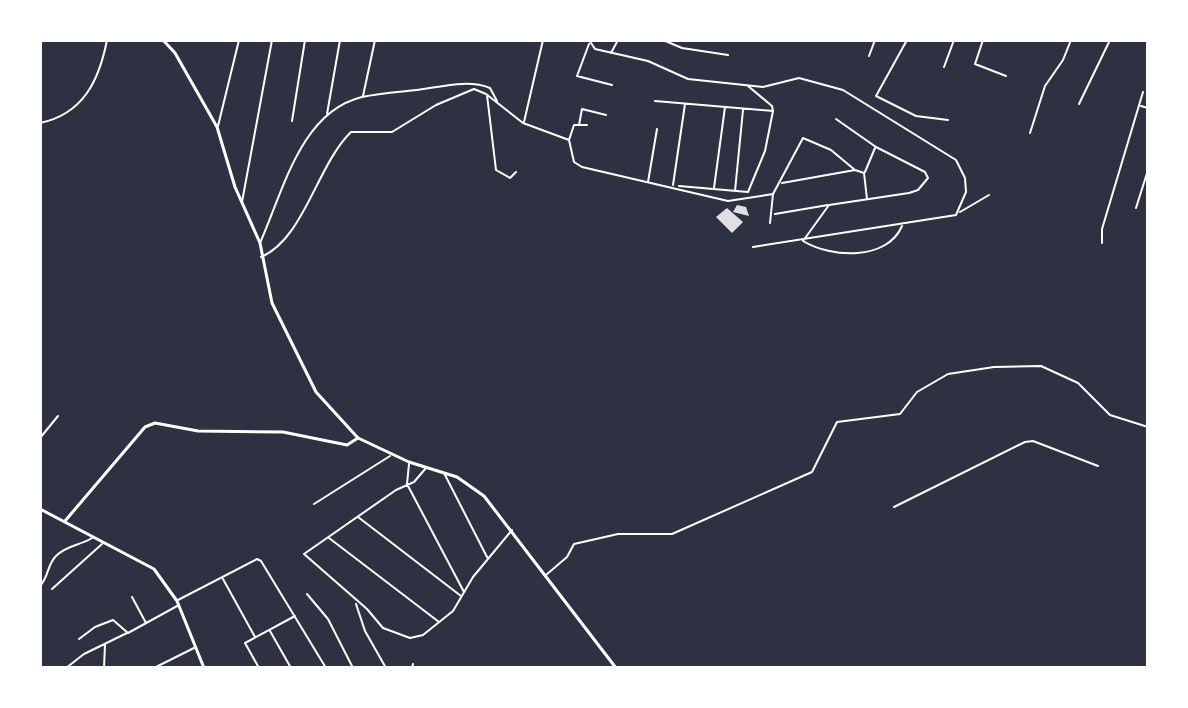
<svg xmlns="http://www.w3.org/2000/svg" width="1188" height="708" font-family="'Fira Sans Condensed',sans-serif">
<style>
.building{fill:#e0e0e3}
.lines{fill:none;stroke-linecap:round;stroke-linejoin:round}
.minor{stroke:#fff;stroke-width:2}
.tertiary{stroke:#fff;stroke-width:3}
.secondary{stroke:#fff;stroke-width:3}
</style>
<rect width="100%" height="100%" fill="#2d3142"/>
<path class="building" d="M737 205 746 207 749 216 733 212Z
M727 208 743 222 732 233 716 217Z"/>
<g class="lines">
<path class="minor" d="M589 40 595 49 648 61 688 79 763 87 799 78 843 90 956 160 965 178 966 192 956 215 753 247
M663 40 682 48 728 55
M907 40 876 96 916 116 948 120
M983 40 975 64 1006 76
M932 41V40
M589 44 577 76 612 85
M611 53 618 40
M869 56 875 40
M944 67 954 40
M748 86 772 106 773 111
M487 95 496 170 510 178 516 172
M363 96 375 40
M655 101 773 111 765 151 748 192 679 186
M1079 104 1110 40
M1141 106 1148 108
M327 114 340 40
M836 119 876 147 925 172 928 178 918 190 909 193 829 205 803 241C831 258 887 261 902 226
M292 121 305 40
M524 122 543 40
M40 123C83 114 99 81 107 40
M579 125 582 109 606 115
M218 126 239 40
M1030 133 1045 86 1063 60 1071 40
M569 140 574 125H587
M865 172 875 148
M648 182 657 129
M782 183 855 170 864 173 867 199
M673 185 685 104
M714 188 725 107
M735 191 743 110
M242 202 272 40
M1136 208 1148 170
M960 212 989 195
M775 214 828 205
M770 223 773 194 803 138 831 150 855 170
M260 243C283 192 300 112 362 97 380 93 399 92 417 90 441 87 468 79 490 88L497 101
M1102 243V229L1143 92
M261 257C304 239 317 165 351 132H392L436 105 474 89 486 94 523 123 569 140 574 162 582 167 728 201 773 194
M40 438 58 416
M409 464 407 484 464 592
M426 468 414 482 396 490 304 554 367 609 383 628 410 638 423 635 453 611 473 577 512 530
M444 473 487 557
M314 504 390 456
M894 507 1025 442 1033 441 1098 466
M358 517 461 596
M329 538 439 622
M546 575 567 557 574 544 618 534H672L812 472 837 422 900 414 917 392 948 374 994 367 1041 366 1078 383 1110 415 1148 427
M223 579 255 637
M40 586C49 576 47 565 56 556 67 545 79 546 92 538
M52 589 102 544
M307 594 328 619 353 668
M132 597 146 623
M178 600 257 559 261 561 326 668
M356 604 365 631 386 668
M270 631 291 668
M79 639 95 627 113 620 128 633 179 605
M66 668 84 654 127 633
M104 668 105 644
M154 668 196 647
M259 668 245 643 295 616
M412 668 413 664"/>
<path class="tertiary" d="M40 509 154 569 177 601 204 668
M65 521 145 427 155 423 198 431 283 432 347 445 358 438"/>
<path class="secondary" d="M163 40 175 53 217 127 235 187 260 243 272 303 316 392 358 438 409 462 457 477 484 496 616 668"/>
</g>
<rect width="1188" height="708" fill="none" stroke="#ffffff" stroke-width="84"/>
</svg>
